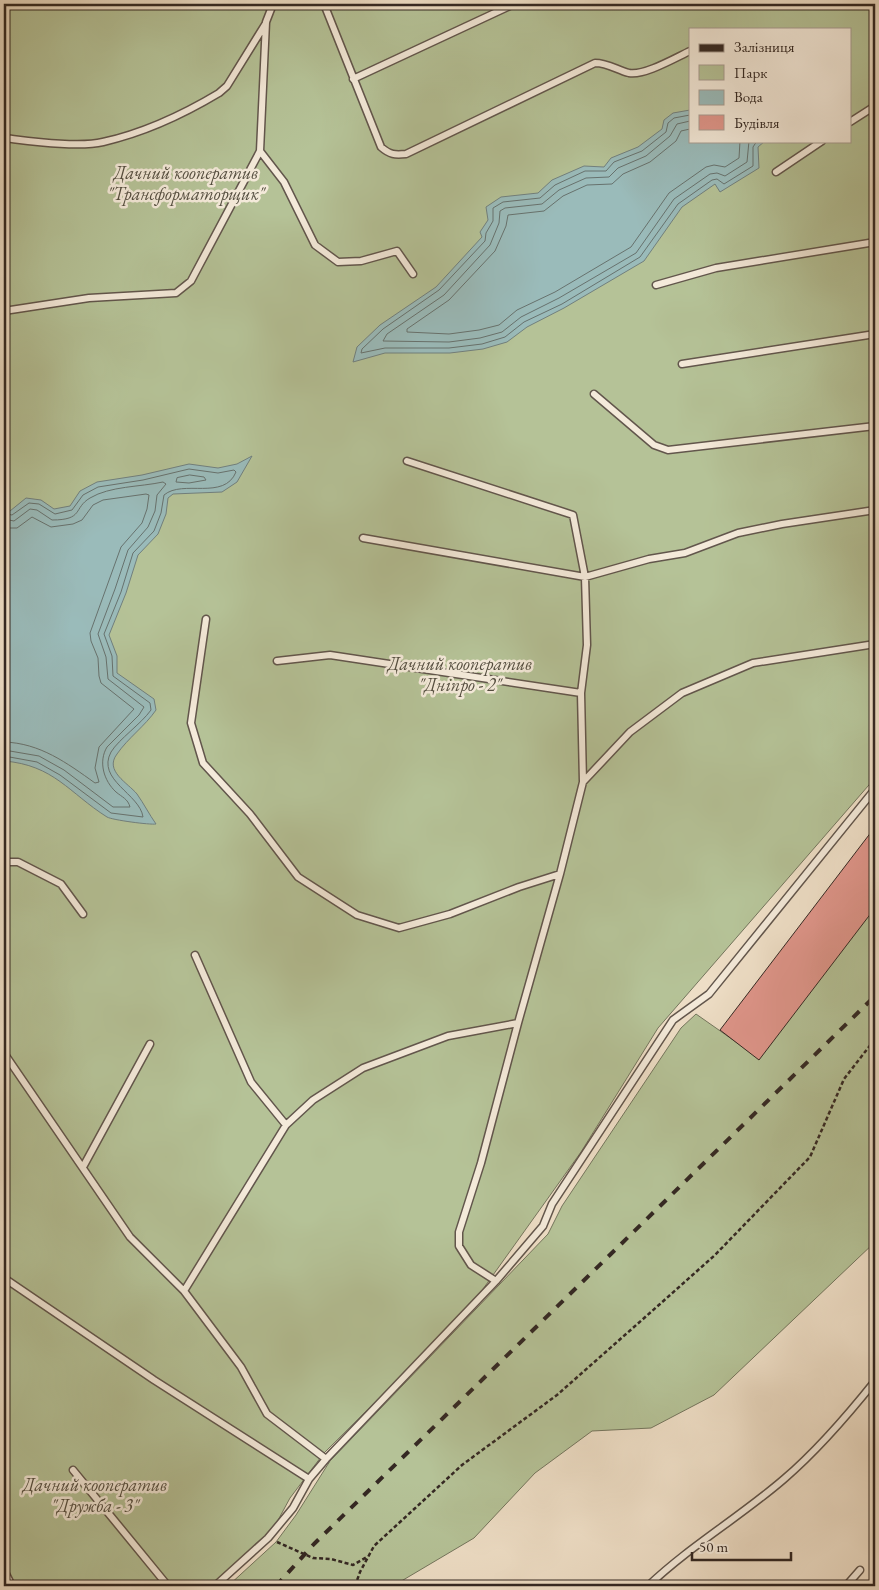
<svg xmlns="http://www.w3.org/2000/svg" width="879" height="1590" font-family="'EB Garamond',serif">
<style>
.green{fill:#b5c297;stroke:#74755d;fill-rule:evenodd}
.water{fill:#9abbba;stroke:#71807e}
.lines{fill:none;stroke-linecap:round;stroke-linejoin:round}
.shore{stroke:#67726e;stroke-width:1}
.building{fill:#df958a;stroke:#342823}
.lane-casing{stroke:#62564c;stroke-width:9}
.path{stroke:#342823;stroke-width:2.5;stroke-dasharray:4 2.5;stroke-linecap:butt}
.lane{stroke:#f4eada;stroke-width:6}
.rail{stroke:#342823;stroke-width:4;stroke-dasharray:9 9;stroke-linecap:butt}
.labels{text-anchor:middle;stroke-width:5;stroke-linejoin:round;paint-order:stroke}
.park-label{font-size:18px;font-style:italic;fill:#544e40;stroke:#f4eada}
</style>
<rect width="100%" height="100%" fill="#eedec6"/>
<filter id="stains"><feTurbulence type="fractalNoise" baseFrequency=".004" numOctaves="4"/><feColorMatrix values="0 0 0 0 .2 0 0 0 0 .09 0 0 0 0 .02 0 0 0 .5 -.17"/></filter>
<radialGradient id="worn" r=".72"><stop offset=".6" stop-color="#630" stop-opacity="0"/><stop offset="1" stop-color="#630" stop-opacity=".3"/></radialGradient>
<path class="green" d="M4 4H875V778L658 1028 581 1152 468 1310 324 1453 290 1498 270 1535 215 1586H4ZM690 29H850V141H690Z
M875 900V1242L714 1395 651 1428 592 1431 535 1473 474 1538 393 1586H228L276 1542 296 1515 330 1461 548 1234 562 1206 681 1028 696 1014 756 1056Z"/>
<path class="water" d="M690 110V141H765L758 147 759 168 720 192 715 184 682 207 644 261 564 308 527 327 507 342 483 349 450 353H385L353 362 357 347 380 325 436 287 482 237 480 232 488 220 486 207 501 197 538 193 552 180 584 166 604 167 611 158 638 147 662 129 664 120 673 113Z
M252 456 237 482 222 492 173 494 168 498 166 514 158 534 138 555 126 593 109 635 117 656V673L154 699 156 710C145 726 128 738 117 754 104 771 128 783 137 794 144 804 149 814 156 824 150 825 112 820 107 817 69 793 54 765 4 761V500L10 511 26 498 41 500 54 509 70 506 80 491 97 482 142 475 189 464 218 468 237 464Z"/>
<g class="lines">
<path class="shore" d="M690 115 674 118 668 123 666 132 642 151 614 162 606 171H585L555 185 540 198 503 202 493 208V221L486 233 485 241 439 290 383 329 362 349 361 353 385 348H449L482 344 505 337 524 322 562 304 640 257 678 204 712 180 717 179 724 184 753 166V147L757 141
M690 121 677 124 670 136 646 156 618 168 609 177 586 178 559 190 542 204 505 208 500 211 499 223 490 245 444 295 387 334 383 341 449 342 480 338 502 332 521 317 559 298 636 253 674 199 710 174 717 173 725 176 747 162 749 141
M690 129 681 131 676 141 650 162 623 174 612 184 587 185 563 196 544 211 508 215 506 226 495 251 449 300 407 329V332L449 334 479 330 499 325 517 310 555 292 631 247 669 193 706 167 714 165 725 167 739 158 740 141
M190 475 204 477 206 480 189 483 176 482 177 478Z
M4 510 7 514 12 515 29 503 39 504 55 514 72 510 83 495 98 487 143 480 189 469 218 473 234 470 236 472C224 501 183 479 164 495L161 513 154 531 133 553 121 592 104 634 112 656 113 676 150 703 151 710C141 724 119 739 111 752 96 780 140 794 143 817L111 813 60 775 37 762 4 756
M4 519 14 521 30 509 37 510 52 520C84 520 73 508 90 498 110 486 140 487 163 482L166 484 157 495 155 511 148 527 128 550 115 589 98 634 106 657 108 679 144 707 139 715 107 747C98 762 104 781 116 792 122 797 128 799 130 807H113L64 770 39 756 4 750
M4 528H17L32 517 51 527 73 524 82 520 93 505 103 500 146 494 149 495 147 509 142 523 121 547 90 633 91 641 98 658 99 676 101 683 134 709 99 747 95 768 99 782 95 783C67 763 40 743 4 742"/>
</g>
<path class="building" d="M875 827V908L759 1060 720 1030Z"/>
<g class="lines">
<defs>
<path id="lane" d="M324 4 381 147C390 155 395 155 406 154L595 63C608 63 617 70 629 73 644 76 675 58 690 51
M353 79 514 4
M850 122 875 106
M4 138C30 141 78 148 103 142 143 133 184 114 219 93L227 86 266 23
M260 151 284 182 315 245 338 262 361 261 397 251 413 274
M776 172 822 141
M656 285 716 268 875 242
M4 311 89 298 176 293 191 281 260 151 266 22 273 4
M682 364 875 334
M594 394 654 445 668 450 875 426
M407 461 573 515 585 577 587 645 581 693 583 782
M363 538 585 577 649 559 685 553 738 533 782 524 875 510
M206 619 191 723 203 763 250 814 298 877 357 915 399 928 450 914 519 887 560 874
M277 661 330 655 581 693
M4 862H18L61 884 83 914
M195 955 251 1082 286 1125
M4 1053 130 1237 184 1291
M83 1167 150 1044
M4 1278 154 1380 309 1479
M496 1281 471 1265 459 1246V1232L481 1163 518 1023 560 874 583 782 630 732 682 693 753 663 875 644
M326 1459 267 1414 241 1367 184 1291 286 1125 313 1100 363 1068 448 1036 518 1023
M73 1470 168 1586
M4 1570 12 1586
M215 1586 268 1538 293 1508 309 1479 326 1459 496 1281 543 1226 552 1204 673 1020 709 994 875 789
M648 1586C690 1546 740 1517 784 1479 818 1450 847 1416 875 1381
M846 1586 860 1570"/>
</defs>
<use href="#lane" class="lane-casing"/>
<path class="path" d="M277 1542 313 1558 331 1559 353 1565 367 1557
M355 1586 360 1572 374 1546 462 1465 557 1395 660 1304 715 1255 810 1157 844 1079 875 1039"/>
<use href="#lane" class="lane"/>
<path class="rail" d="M276 1586 314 1544 875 996"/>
</g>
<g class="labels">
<g class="park-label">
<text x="186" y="179">Дачний кооператив<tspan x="186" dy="21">"Трансформаторщик"</tspan></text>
<text x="460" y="670">Дачний кооператив<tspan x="460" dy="21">"Дніпро - 2"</tspan></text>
<text x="95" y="1491">Дачний кооператив<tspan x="95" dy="21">"Дружба - 3"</tspan></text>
</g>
</g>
<rect width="879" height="1590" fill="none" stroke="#eedec6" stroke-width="20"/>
<rect x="5" y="5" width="869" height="1580" fill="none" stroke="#342823" stroke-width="2.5"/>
<rect x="10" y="10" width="859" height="1570" fill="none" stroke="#342823"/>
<rect x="689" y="28" width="162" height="115" fill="#f4eada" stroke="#a79c91"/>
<rect x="699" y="44" width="25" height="8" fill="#342823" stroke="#a79c91"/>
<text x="734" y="52" font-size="15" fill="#342823">Залізниця</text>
<rect x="699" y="65" width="25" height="15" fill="#b5c297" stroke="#a79c91"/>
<text x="734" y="78" font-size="15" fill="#342823">Парк</text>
<rect x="699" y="90" width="25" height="15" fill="#9abbba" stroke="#a79c91"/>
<text x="734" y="102" font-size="15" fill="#342823">Вода</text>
<rect x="699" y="115" width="25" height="15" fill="#df958a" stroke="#a79c91"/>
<text x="734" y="128" font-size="15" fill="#342823">Будівля</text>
<path d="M692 1552v8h99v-8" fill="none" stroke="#342823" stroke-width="2.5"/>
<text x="699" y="1552" font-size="15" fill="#342823" stroke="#f4eada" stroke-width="4" paint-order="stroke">50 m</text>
<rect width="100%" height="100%" filter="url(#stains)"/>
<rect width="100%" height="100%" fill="url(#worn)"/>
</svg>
